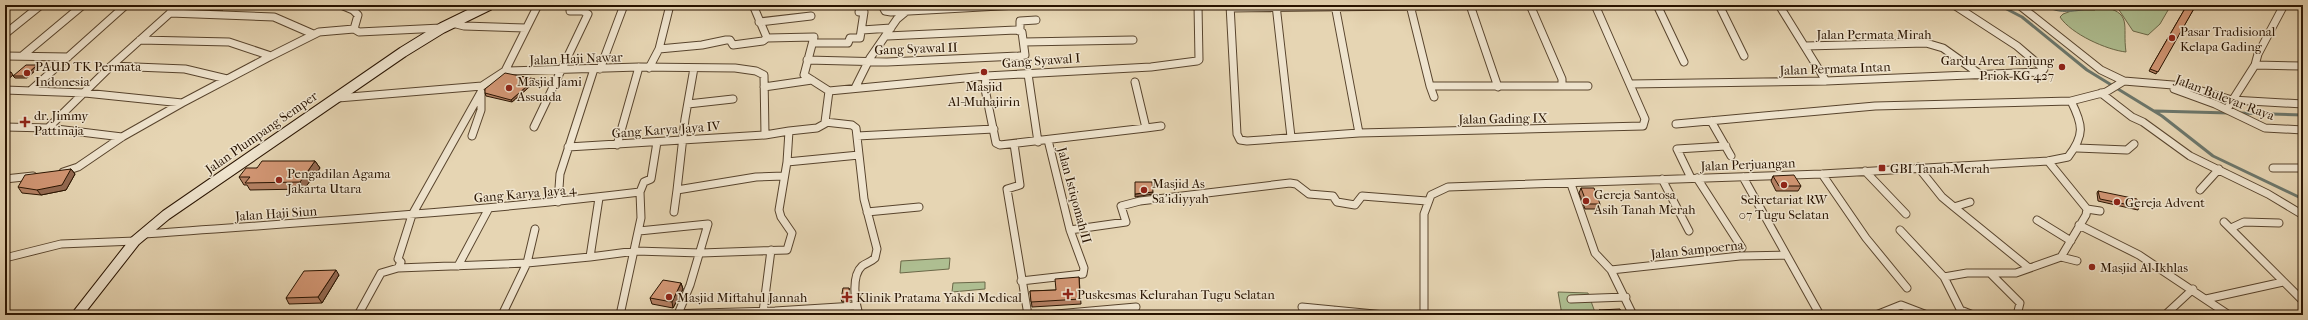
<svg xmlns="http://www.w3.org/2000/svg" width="2308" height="320" font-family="'IM FELL French Canon',serif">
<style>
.green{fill:#aebe91;stroke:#6b6848}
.water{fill:#97b8b3;stroke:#6b766b}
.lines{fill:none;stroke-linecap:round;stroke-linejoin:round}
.stream{stroke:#6b766b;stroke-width:3}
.street-casing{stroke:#58442d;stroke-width:9}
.secondary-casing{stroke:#281300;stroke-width:12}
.street{stroke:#efe4ce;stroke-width:7}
.secondary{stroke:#efe4ce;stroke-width:10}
.wall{fill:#b58164;stroke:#281300}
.shaded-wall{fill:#936951;stroke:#281300}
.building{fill:#d29674;stroke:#281300}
.poi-dot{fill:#8f2418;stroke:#efe4ce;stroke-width:1.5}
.labels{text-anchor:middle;stroke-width:3;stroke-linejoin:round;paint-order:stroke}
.poi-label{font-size:13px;fill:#281300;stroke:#efe4ce;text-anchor:start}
.street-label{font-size:13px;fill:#281300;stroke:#efe4ce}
</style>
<rect width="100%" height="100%" fill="#e6d5b3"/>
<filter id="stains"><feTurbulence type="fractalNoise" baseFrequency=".005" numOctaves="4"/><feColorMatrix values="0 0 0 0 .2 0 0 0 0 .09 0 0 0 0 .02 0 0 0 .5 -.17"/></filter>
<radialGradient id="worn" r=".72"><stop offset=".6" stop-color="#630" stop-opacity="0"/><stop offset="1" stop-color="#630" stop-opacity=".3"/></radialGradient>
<path class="green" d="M2118 5H2171L2160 24 2148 35 2133 31 2117 7Z
M2099 6C2134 12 2122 25 2126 52 2107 50 2071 34 2060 17L2063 14 2074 10H2095Z
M950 258 949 269 900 273 901 261Z
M985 282V289L952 292 953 283Z
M1558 292 1588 293 1596 315H1562Z"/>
<path class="water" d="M2045 5H2106C2089 8 2060 18 2045 5Z"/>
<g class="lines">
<path class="stream" d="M1999 5 2022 17 2087 70 2162 116 2213 156 2303 199
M2155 111 2229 113
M2239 113 2303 115"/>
<defs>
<path id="street" d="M341 5 353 10 358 15 354 29 359 32 441 28
M753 5 767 38 814 37 804 75 829 91 825 122 852 125 856 128 864 199 877 249 875 258C871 262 866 263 862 266 851 276 855 302 859 315
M882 5 885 11 891 12 1019 5
M1230 5 1237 134 1240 140 1247 141 1359 133 1643 126 1645 119 1595 5
M1276 5 1291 137
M1335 5 1359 133
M1410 5 1430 86H1588
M1470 5 1498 87
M1530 5 1562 79V85
M1657 5 1684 62
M1685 5H1727
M1719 5 1744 56
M1779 5 1826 81
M2019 5 2101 70 2124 81 2185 86 2232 100 2303 104
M1230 8 1509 5
M170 13 274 17 313 34
M759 22 811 16
M452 23 464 26 526 28
M862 30 891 28
M1020 31V21L1036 20
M5 34 41 5
M1024 42 1133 40
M813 43H848L850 38H860L864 12H859
M1805 46 1926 43 1943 48 1981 75
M659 49 670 5
M5 56 68 57
M22 56 83 5
M271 56 319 32 354 29
M807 60 887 62 1019 56 1025 55 1022 32 1016 30 887 36
M2255 65 2303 66
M111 66 185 69 227 79
M649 68 659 49 702 45 726 40H730L733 45 763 41 767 38
M694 68 685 119 677 190 756 177 784 176
M600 69 624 5
M505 71 538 5
M1028 74 1038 142
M986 76 985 89 996 143 1000 145 1146 128 1135 82
M1630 84 1826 81 2041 72 2044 69 2017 46 1954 5
M1430 86 1434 97
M764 87 812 80
M855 88 870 58 897 19 909 9 910 5
M2174 89 2215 104 2265 128 2303 130
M5 90 85 93 182 103 271 56 229 42 140 40
M31 90 126 5
M829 91 986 76 1151 67 1197 61 1199 60 1198 5
M2101 93 2132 117 2143 122 2190 156 2268 194 2303 215
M338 98 482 86 505 71 639 67 735 68 756 71 764 75 765 135
M688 104 733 99
M2227 109 2255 65 2258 54 2284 5
M1711 121 1731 156
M1676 124 1875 106 2071 101
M5 127 48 128 122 137
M534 127 588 14 583 11H570L572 5
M48 128 111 66 179 5
M1146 128 1161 126
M789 131 817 128 826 123
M472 136 481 110V92
M857 136 994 129
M1014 144 1020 185 1007 189 1028 315
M617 145 639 67
M568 147 765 135 789 131 787 162 779 210 781 217 792 233 787 250 701 253 636 251 590 257 599 198
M2077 148 2127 150 2134 144
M787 162 859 155
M1918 167 1942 197 1954 207
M2273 168H2303
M1865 171 1906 214
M63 172 78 167 122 137 182 103
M1822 174 1866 238 1907 288
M1743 177 1820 315
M1691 178 1677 149 1726 146
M1697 178 1742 248
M5 179 33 176
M1662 179 1689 231
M1571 184 1595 253 1611 270 1633 315
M2200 190 2219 169
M558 202 560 174 594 69
M1970 202 1954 207 2029 268
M2087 209 2100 211
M674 212 677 190
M867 212 919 207
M2037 220 2071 241
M2224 222 2303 301
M2079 225 2139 255 2229 315
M2231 228 2244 222 2279 223
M1070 230 1126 222 1121 206 1140 201 1290 183 1296 184 1309 194 1333 196 1337 202 1355 205 1362 196 1427 201
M1900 230 1944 277
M639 231 708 224 690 285 678 314
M144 234C309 222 475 212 640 192
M2061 257 2077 261
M5 258 61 244 135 241
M458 266 489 208
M398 268 527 263 590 257
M1611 270 1740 256 1786 255
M1991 274 2020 303 2017 315
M1021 281 1083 274 1084 268 1070 230 1048 140
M1571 299 1626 297
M2206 299 2283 282
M1302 307 1333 310
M1963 311 1973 315
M763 312 771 250
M358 315 381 273 398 268 401 262 398 259 412 215 481 92
M502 315 527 263 535 229
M620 315 641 218 640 192 644 182 651 179 657 142
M630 315 775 311 855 306
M1045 315 1136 307
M1332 315 1333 310 1385 315
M1424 315V214L1431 195 1448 187 1822 174 2048 161 2068 157C2085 135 2083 125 2071 101L2106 92 2124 81
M1876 315 1901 305 1927 315
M1963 315 1944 277 1967 273H2016L2061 257 2086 215 2087 209 2048 161
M2165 315 2193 289"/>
<path id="secondary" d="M77 315 135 241 166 215 403 52 442 28 489 5"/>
</defs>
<use href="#street" class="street-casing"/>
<use href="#secondary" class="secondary-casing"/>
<use href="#street" class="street"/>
<use href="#secondary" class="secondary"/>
</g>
<path class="wall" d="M207 5H228L223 10H210Z
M2187 5H2196L2156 74 2149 71Z
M39 67 27 78H15L13 76Z
M536 81 512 102 486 96 485 93Z
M315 161 320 168 304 189 250 190 247 185H244L239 177 257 168Z
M71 169 75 174 66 190 41 195 22 193 18 187Z
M1773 176 1801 186 1798 191H1776L1771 181Z
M1581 188 1600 204 1599 209H1585L1579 193Z
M2098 191 2139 207 2138 210 2098 201 2097 193Z
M339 275 322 303 289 304 286 298Z
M1079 277 1081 304 1032 307 1030 291 1056 290Z
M681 283 683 289 673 308 652 304 650 298Z
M849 288 850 301 842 302 841 299Z
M1599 310 1622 315H1599L1598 313Z"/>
<path class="shaded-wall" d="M221 5H228L223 10Z
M37 65 39 67 27 78 25 76Z
M11 72 13 75 5 82V78Z
M535 79 536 81 512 102 511 100Z
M315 161 320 168 304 189 300 182Z
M71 169 75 174 66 190 41 195 37 190Z
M1153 192V194L1135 197V194Z
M336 270 339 275 322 303 318 297Z
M681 283 683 289 673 308 672 302Z"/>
<path class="building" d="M2187 5H2196L2158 72 2150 69Z
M26 65H37L25 76H13Z
M5 71 11 72 5 78Z
M505 73 535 79 511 100 485 93V89Z
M262 161H315L300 182 245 183 250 177H239L246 168H257Z
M71 169 62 185 37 190 18 187 25 175Z
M1794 175 1801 186H1779L1773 176Z
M1135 182H1152L1153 192 1135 194Z
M1581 188H1594L1600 204H1587Z
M2098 191 2137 199 2139 207 2100 199Z
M336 270 318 297 286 298 304 271Z
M1079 277 1080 299 1031 302 1030 291 1056 290 1055 279Z
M663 280 681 283 672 302 650 298Z
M843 288H849L850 299H841Z
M1620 309 1622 315H1601L1599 310Z"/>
<g class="poi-dot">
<circle cx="2172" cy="38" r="4"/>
<circle cx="2062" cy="67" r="4"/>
<circle cx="984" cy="72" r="4"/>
<circle cx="27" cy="73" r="4"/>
<circle cx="509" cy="88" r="4"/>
<path d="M23 116h4v4h4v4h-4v4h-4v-4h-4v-4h4z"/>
<rect x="1878" y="164" width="8" height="8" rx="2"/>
<circle cx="279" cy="180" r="4"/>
<circle cx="1784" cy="185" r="4"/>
<circle cx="1144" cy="190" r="4"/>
<circle cx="1586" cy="201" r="4"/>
<circle cx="2117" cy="202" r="4"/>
<circle cx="2092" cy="267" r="4"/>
<path d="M1066 288h4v4h4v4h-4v4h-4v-4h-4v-4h4z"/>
<circle cx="669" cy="297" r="4"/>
<path d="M845 291h4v4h4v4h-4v4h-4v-4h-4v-4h4z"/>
</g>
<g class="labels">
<g class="poi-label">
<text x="2180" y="36">Pasar Tradisional<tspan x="2180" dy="15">Kelapa Gading</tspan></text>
<text x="2054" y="65" text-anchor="end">Gardu Area Tanjung<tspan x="2054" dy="15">Priok KG 427</tspan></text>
<text x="35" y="71">PAUD TK Permata<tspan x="35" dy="15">Indonesia</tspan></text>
<text x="517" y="86">Masjid Jami<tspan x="517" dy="15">Assuada</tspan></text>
<text x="984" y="91" text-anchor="middle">Masjid<tspan x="984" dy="15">Al-Muhajirin</tspan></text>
<text x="34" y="120">dr. Jimmy<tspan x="34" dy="15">Pattinaja</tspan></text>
<text x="1890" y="173">GBI Tanah Merah</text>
<text x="287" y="178">Pengadilan Agama<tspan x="287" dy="15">Jakarta Utara</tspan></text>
<text x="1152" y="188">Masjid As<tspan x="1152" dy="15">Sa'idiyyah</tspan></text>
<text x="1594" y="199">Gereja Santosa<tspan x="1594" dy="15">Asih Tanah Merah</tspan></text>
<text x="1784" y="204" text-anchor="middle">Sekretariat RW<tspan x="1784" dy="15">07 Tugu Selatan</tspan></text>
<text x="2125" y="207">Gereja Advent</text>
<text x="2100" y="272">Masjid Al Ikhlas</text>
<text x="1077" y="299">Puskesmas Kelurahan Tugu Selatan</text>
<text x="677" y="302">Masjid Miftahul Jannah</text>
<text x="856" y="302">Klinik Pratama Yakdi Medical</text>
</g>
<g class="street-label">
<text x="1874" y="39">Jalan Permata Mirah</text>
<text transform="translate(916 48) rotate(-2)" y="5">Gang Syawal II</text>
<text transform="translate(576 58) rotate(-2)" y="5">Jalan Haji Nawar</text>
<text transform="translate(1041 60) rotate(-4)" y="5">Gang Syawal I</text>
<text transform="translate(1835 68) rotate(-2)" y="5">Jalan Permata Intan</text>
<text transform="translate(2225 97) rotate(21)" y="5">Jalan Bulevar Raya</text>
<text transform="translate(1503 118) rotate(-1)" y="5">Jalan Gading IX</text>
<text transform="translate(666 129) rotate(-4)" y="5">Gang Karya Jaya IV</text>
<text transform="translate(261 132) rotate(-35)" y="5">Jalan Plumpang Semper</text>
<text transform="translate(1748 164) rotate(-2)" y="5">Jalan Perjuangan</text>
<text transform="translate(525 193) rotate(-5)" y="5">Gang Karya Jaya 4</text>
<text transform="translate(1075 195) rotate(75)" y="5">Jalan Istiqomah II</text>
<text transform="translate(276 213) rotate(-4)" y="5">Jalan Haji Siun</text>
<text transform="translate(1697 249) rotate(-6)" y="5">Jalan Sampoerna</text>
</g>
</g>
<rect width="2308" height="320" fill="none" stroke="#e6d5b3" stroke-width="20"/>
<rect x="6" y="6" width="2296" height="308" fill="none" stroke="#281300" stroke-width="2"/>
<rect x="10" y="10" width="2288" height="300" fill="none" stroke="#281300"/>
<rect width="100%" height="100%" filter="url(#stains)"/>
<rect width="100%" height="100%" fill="url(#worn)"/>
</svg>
